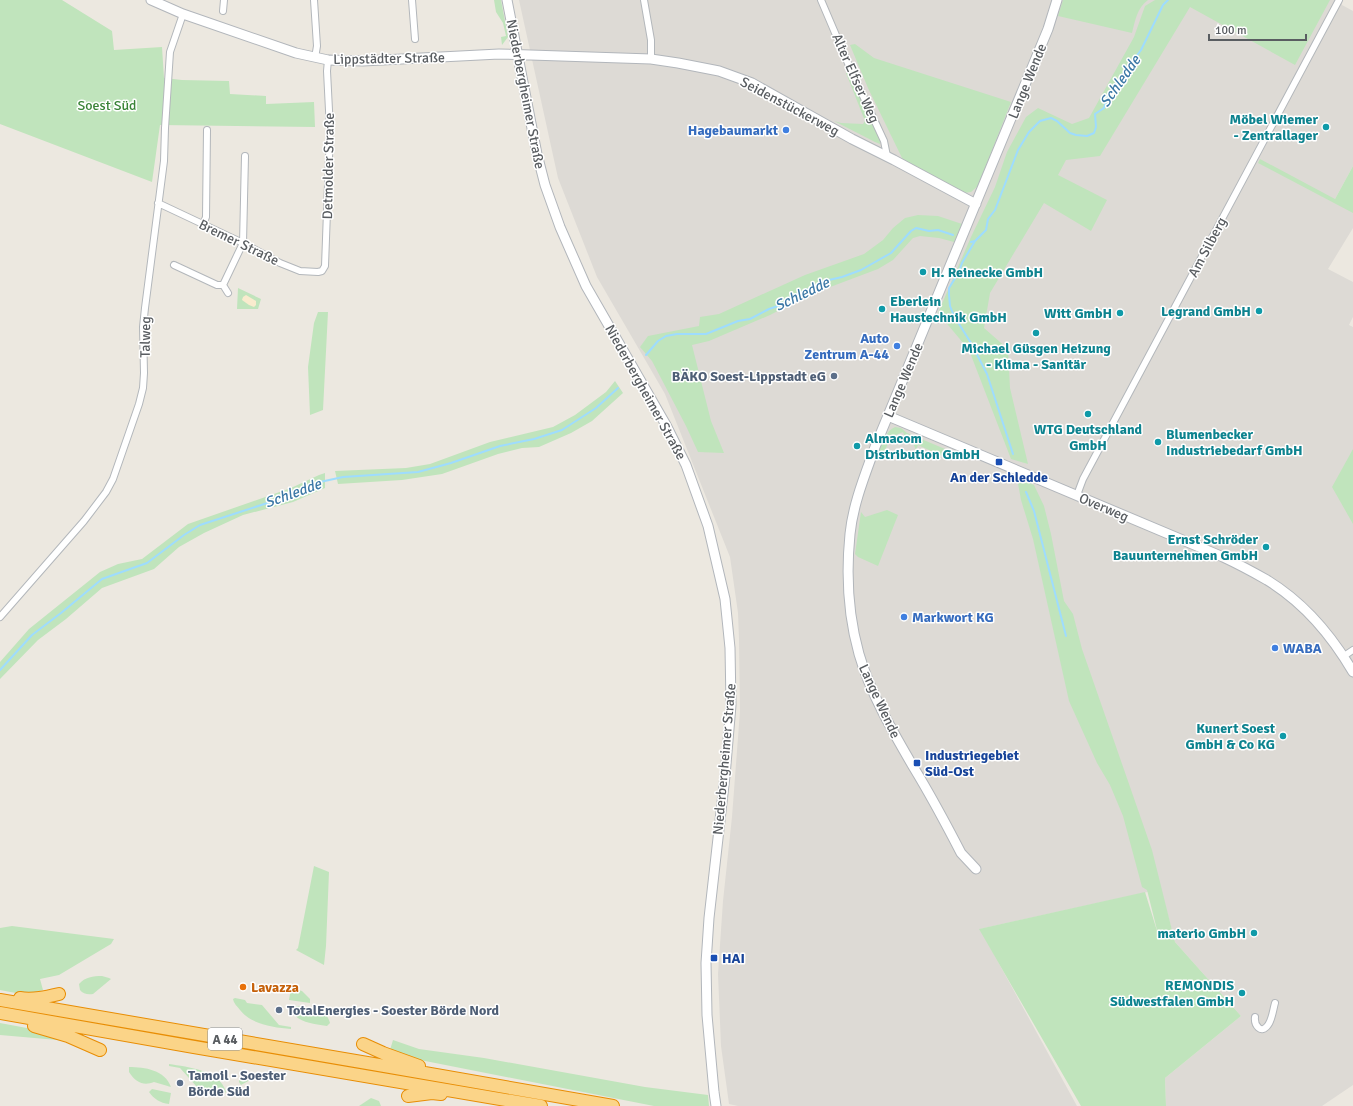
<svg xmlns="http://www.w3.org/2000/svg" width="1353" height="1106" font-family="Signika,sans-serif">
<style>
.industrial{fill:#dddad5}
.green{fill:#c0e4bc}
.sand{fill:#f9ebce}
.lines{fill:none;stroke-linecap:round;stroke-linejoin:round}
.stream{stroke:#9edcfe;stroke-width:2}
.street-casing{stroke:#b3b7bb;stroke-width:8}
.secondary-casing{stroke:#b2b6bb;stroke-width:11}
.highway-casing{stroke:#e88d04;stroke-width:14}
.street{stroke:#fff;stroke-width:6}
.secondary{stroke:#fff;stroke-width:9}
.highway{stroke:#fbd488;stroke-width:12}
.culture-dot{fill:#0f9aa8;stroke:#fff;stroke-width:1.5}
.shop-dot{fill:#3f7fe0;stroke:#fff;stroke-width:1.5}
.service-dot{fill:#5c6f8a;stroke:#fff;stroke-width:1.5}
.transit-dot{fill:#1a4fb4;stroke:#fff;stroke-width:1.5}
.food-dot{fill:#e8710a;stroke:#fff;stroke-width:1.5}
.labels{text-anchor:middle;stroke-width:3;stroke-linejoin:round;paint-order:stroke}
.shield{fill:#fff;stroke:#8b8e90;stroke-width:1}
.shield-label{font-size:13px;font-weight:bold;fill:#595d61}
.street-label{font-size:14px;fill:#595d61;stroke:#fff}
.park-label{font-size:14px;fill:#398336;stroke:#fff}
.culture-label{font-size:14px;font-weight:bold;fill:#0d838f;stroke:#fff;text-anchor:end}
.shop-label{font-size:14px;font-weight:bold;fill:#366cbe;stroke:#fff;text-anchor:end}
.service-label{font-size:14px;font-weight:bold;fill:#4e5e75;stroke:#fff;text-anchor:start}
.transit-label{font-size:14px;font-weight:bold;fill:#164399;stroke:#fff;text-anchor:start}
.food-label{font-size:14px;font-weight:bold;fill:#c56008;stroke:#fff;text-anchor:start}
.water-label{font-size:15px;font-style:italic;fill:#3b78a6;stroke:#fff}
</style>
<rect width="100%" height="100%" fill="#ece8e0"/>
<path class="industrial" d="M519 0H1342V5L1353 11V166L1335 199 1353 212V228L1328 269 1353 282V317L1349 325 1353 327V1085L1322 1106H1166L1165 1078 1241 1016 1175 942 1161 889 980 929 1077 1106H738L729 1104 721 1046 718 974 723 901 732 817 740 711 739 639 738 613 730 557 665 394 597 277 558 178Z"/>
<path class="green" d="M0 0H62L112 31 114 50 162 47 164 78 182 80 229 81 230 94 266 96V104L314 102 315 127 160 125 152 182 0 124Z
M494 0H501L508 37 502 45 501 37 506 36 503 23 496 12Z
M1063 0H1148C1137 8 1135 21 1132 33L1058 16Z
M1155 0H1330L1295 65 1190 7 1100 156 1066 160 1058 175 1107 200 1091 231 1044 203 990 293 984 328 1008 349 1010 388 1028 464 1011 459 969 350 938 313 971 237 995 187 1007 152 1026 117 1038 108 1072 124 1089 118 1134 37 1145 6Z
M855 44 874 58 1011 102 978 186 971 192 964 193 903 160 868 88 850 45Z
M846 73H849L880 138V144L875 142 834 121 841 123 863 124 865 121Z
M1260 159 1335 199 1353 166V213L1258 163Z
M918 215 938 216 962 224 954 242 939 238 920 236 913 238 893 260 878 269 809 295 770 315 709 341 692 345 711 421 724 453 698 452 686 426 652 361 640 347 648 336 699 326 700 317 719 314 805 275 864 254 883 240 893 228 905 218Z
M238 288 261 299 258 309H237Z
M318 312H328L323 410 310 415 308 367 314 323Z
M615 381 623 393 592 421 571 433 539 447 522 448 498 454 442 474 402 480 338 484 335 471 406 468 430 464 490 442 553 427 575 415 606 392Z
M895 427 901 428 907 433 945 449 942 456 918 445 916 450 910 436 905 437 903 432 891 437 893 443 889 441 882 457 879 451C883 442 885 432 895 427Z
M1353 449V524L1332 487Z
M325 473V488L293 502 243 515 204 533 179 547 154 569 102 588 66 619 38 640 0 679V662L29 629 100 572 118 564 142 559 188 524 291 488 319 475Z
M1017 478 1034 485 1044 506 1051 534 1064 601 1073 614 1082 649 1152 850 1175 942 1241 1016 1165 1078 1166 1106H1081L979 929 1145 892 1158 934 1147 890 1142 887 1123 816 1110 785 1097 763 1069 701 1033 539 1021 500Z
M887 510 898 515 878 566 858 557 855 554 861 512 865 517Z
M314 866 329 872 326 946 324 965 296 950 298 948Z
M12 926 114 939 111 944 59 975 40 979 43 990 26 995 0 990V928Z
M102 976 109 978 111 979 93 994C88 995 83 994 80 990L79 984C85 977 93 976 102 976Z
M291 988 302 991 310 999V1003L289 1000Z
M235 998 245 1000 247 1003 262 1005 279 1025 291 1027V1029C273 1027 252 1025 240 1010 237 1006 234 1004 233 999Z
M289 1005C304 1008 326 1006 330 1023L327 1026C309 1023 298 1023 288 1007Z
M0 1023 43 1031 69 1041 0 1035Z
M393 1040 419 1049 484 1058 645 1087 708 1095 709 1106H654L415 1059 390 1050Z
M169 1064C188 1067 220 1070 226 1092 220 1097 216 1093 211 1090 207 1088 201 1088 197 1087L180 1068 169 1066Z
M129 1067C145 1067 165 1070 171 1087L154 1082C144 1086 136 1083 129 1072Z
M242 1077 252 1079 241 1085 239 1082V1079Z
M152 1089 171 1093 169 1104C160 1103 154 1099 149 1092Z
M371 1098 379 1101 381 1106H359Z"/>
<path class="sand" d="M246 295 256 301V305L254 307 249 305 242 300 243 297Z"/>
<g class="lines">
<path class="stream" d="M975 241 962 263 959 272 949 288V295L950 306 954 316 971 343 987 374 1013 454
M971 242 975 241 986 230 988 219 995 210 1018 150 1029 132 1040 121 1051 118 1057 121 1070 133 1076 135 1087 136 1094 133 1096 127 1095 114 1104 108 1109 93 1141 50 1163 5 1168 0
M646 355 658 341 666 336 677 334H706L738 321 750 319 769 309 781 305 789 298 829 280 842 277 861 270 891 253 911 231 916 228 929 231 938 230 953 235
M1026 492 1034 511 1066 636
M0 670 32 635 61 613 102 579 147 563 184 535 200 525 292 495 320 482 343 477 418 472 451 463 500 446 534 439 562 430 596 408 618 388"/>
<defs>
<path id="street" d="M314 0 317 46 315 58
M412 0 415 39
M644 0 651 40V59
M821 0 850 68 884 141 887 156
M223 11 224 0
M158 203 243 243 280 263 300 271 318 272 322 271 325 266 330 130 327 71 328 60
M203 225 206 217 207 130
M174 265 217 285H223L228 293
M223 285 243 243 245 156
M1077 495 1083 479 1339 0
M0 617 84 521 106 492 113 479 139 404 143 388 144 373 143 327 145 308 164 161 165 128 170 52 183 14
M1344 656 1353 650
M1255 1017C1254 1025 1261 1035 1268 1025 1272 1020 1273 1010 1275 1003"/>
<path id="secondary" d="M151 0 183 14 296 53 328 60 363 61 499 54 651 59 678 63 719 71 752 83 852 139 894 160 976 204
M507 0 537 154 545 185 560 227 586 286 666 425 686 465 708 526 725 599 730 648 731 705 725 776 709 918 706 963 707 1015 714 1092 716 1106
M888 416 1223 557C1238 564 1253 572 1267 580 1303 602 1332 636 1353 672
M976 869 961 853C946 824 931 796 914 768 893 732 871 695 859 654 848 615 846 574 850 534 853 504 865 475 875 447L1048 29 1057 0"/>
<path id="highway" d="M20 998C33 1000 46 997 59 994
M0 1000C204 1036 409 1069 613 1106
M0 1013 194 1047 541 1106
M34 1026 68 1036 100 1050
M363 1044 383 1053 419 1066
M408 1096 432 1093 441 1094"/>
</defs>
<use href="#street" class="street-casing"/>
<use href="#secondary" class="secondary-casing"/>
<use href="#highway" class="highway-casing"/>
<use href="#street" class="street"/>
<use href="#secondary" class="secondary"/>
<use href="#highway" class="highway"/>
</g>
<g class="culture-dot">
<circle cx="1326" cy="127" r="4"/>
<circle cx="923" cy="272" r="4"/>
<circle cx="882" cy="309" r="4"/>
<circle cx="1259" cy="311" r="4"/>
<circle cx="1120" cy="313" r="4"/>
<circle cx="1036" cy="333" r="4"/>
<circle cx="1088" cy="414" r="4"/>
<circle cx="1158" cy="442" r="4"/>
<circle cx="857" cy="446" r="4"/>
<circle cx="1266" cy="547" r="4"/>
<circle cx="1283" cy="736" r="4"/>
<circle cx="1254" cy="933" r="4"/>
<circle cx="1242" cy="993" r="4"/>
</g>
<g class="shop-dot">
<circle cx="786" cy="130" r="4"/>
<circle cx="897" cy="346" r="4"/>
<circle cx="904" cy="617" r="4"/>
<circle cx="1275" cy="648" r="4"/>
</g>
<g class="service-dot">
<circle cx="834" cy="376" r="4"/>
<circle cx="279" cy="1010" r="4"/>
<circle cx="180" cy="1083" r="4"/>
</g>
<g class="transit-dot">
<rect x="995" y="458" width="8" height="8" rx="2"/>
<rect x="913" y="759" width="8" height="8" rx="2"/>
<rect x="710" y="954" width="8" height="8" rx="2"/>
</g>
<circle class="food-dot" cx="243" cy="987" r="4"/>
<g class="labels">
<rect class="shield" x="208" y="1028" width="34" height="22" rx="3"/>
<g class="shield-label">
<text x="225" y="1044">A 44</text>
</g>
<g class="street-label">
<text transform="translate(389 58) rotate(-1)" y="5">Lippstädter Straße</text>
<text transform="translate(856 78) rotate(66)" y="5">Alter Elfser Weg</text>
<text transform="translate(1027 81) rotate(-68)" y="5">Lange Wende</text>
<text transform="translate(526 94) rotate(79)" y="5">Niederbergheimer Straße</text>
<text transform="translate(790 106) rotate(28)" y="5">Seidenstückerweg</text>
<text transform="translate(328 166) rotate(-89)" y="5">Detmolder Straße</text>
<text transform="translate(239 242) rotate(26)" y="5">Bremer Straße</text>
<text transform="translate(1207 247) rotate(-62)" y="5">Am Silberg</text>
<text transform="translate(145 337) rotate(-89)" y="5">Talweg</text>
<text transform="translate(903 380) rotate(-67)" y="5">Lange Wende</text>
<text transform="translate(646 392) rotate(61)" y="5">Niederbergheimer Straße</text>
<text transform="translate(1104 507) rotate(23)" y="5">Overweg</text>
<text transform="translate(880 701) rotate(65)" y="5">Lange Wende</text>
<text transform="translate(724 759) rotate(-85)" y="5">Niederbergheimer Straße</text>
</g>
<g class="park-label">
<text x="107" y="110">Soest Süd</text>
</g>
<g class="culture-label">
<text x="1318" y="124">Möbel Wiemer<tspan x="1318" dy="16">- Zentrallager</tspan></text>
<text x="931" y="277" text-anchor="start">H. Reinecke GmbH</text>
<text x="890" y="306" text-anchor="start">Eberlein<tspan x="890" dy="16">Haustechnik GmbH</tspan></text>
<text x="1251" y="316">Legrand GmbH</text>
<text x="1112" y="318">Witt GmbH</text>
<text x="1036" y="353" text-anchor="middle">Michael Güsgen Heizung<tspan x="1036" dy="16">- Klima - Sanitär</tspan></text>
<text x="1088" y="434" text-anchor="middle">WTG Deutschland<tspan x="1088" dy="16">GmbH</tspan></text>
<text x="1166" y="439" text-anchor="start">Blumenbecker<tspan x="1166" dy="16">Industriebedarf GmbH</tspan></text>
<text x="865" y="443" text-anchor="start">Almacom<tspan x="865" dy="16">Distribution GmbH</tspan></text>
<text x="1258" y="544">Ernst Schröder<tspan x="1258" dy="16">Bauunternehmen GmbH</tspan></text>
<text x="1275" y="733">Kunert Soest<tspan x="1275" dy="16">GmbH &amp; Co KG</tspan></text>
<text x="1246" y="938">materio GmbH</text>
<text x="1234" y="990">REMONDIS<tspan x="1234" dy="16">Südwestfalen GmbH</tspan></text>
</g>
<g class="shop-label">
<text x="778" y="135">Hagebaumarkt</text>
<text x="889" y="343">Auto<tspan x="889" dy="16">Zentrum A-44</tspan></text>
<text x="912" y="622" text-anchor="start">Markwort KG</text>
<text x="1283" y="653" text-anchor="start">WABA</text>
</g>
<g class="service-label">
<text x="826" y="381" text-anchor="end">BÄKO Soest-Lippstadt eG</text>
<text x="287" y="1015">TotalEnergies - Soester Börde Nord</text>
<text x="188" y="1080">Tamoil - Soester<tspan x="188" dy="16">Börde Süd</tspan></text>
</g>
<g class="transit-label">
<text x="999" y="482" text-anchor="middle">An der Schledde</text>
<text x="925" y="760">Industriegebiet<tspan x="925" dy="16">Süd-Ost</tspan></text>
<text x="722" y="963">HAI</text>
</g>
<g class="food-label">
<text x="251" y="992">Lavazza</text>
</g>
<g class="water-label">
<text transform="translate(1120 81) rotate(-55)" y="5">Schledde</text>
<text transform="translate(802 294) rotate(-26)" y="5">Schledde</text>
<text transform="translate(293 493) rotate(-20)" y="5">Schledde</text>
</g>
</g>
<path d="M1209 34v6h97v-6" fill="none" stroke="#595d61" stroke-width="2"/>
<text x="1215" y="34" font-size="12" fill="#595d61" stroke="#ffffff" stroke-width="3" paint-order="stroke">100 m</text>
</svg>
